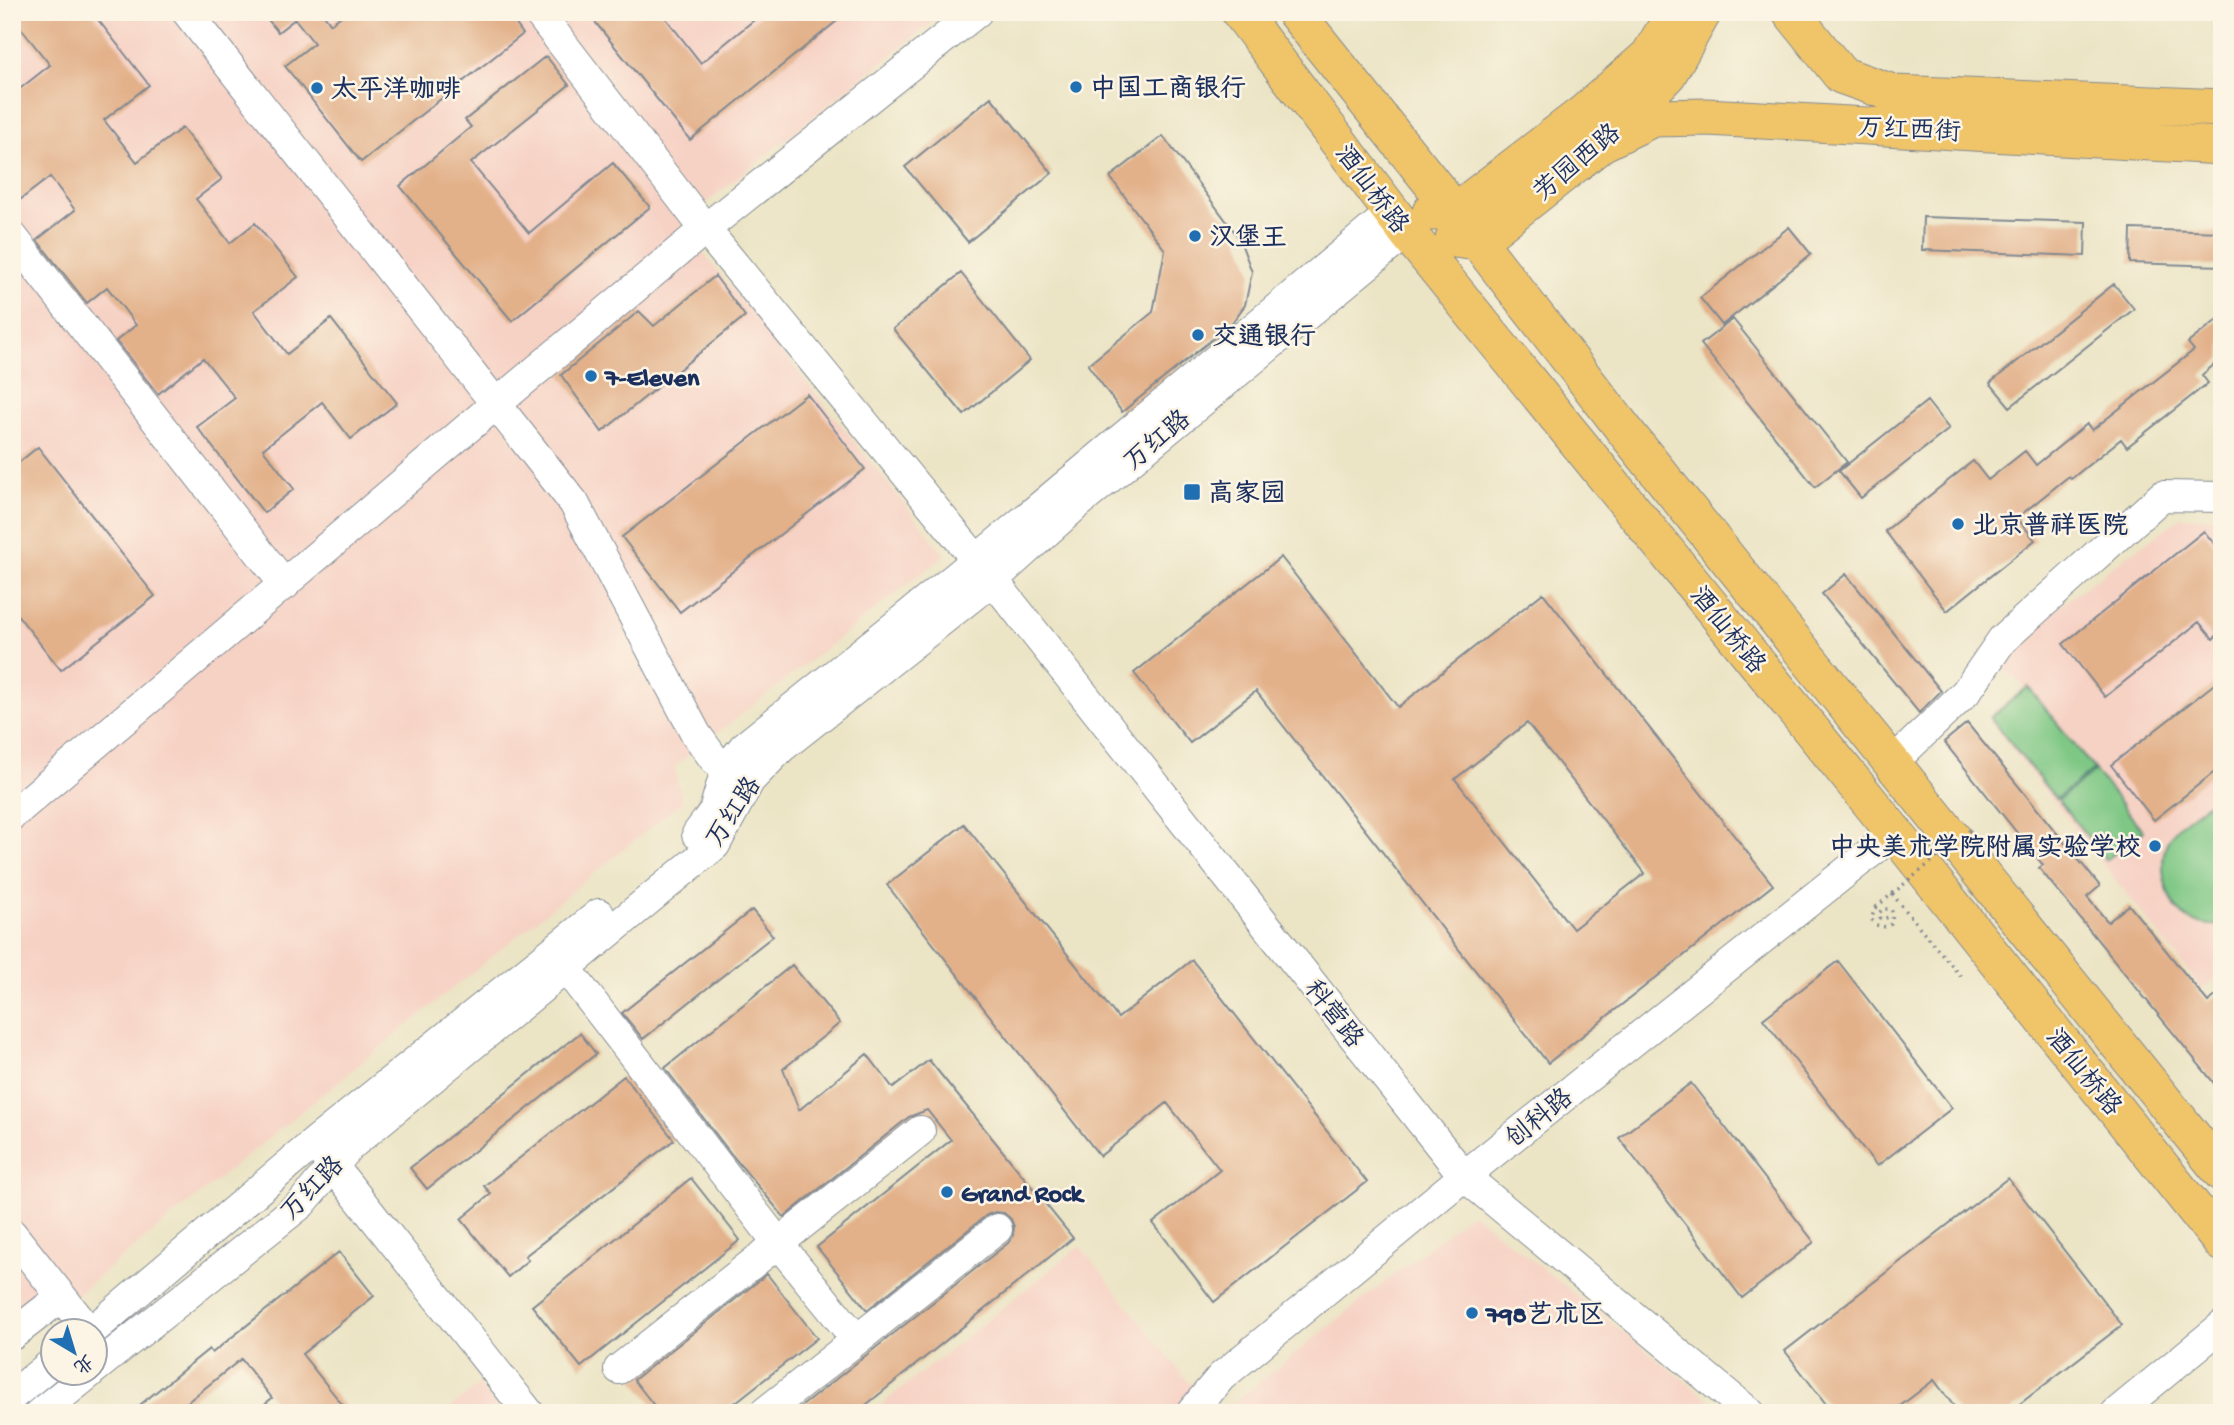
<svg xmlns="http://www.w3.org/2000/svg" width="2234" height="1425" font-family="'Gochi Hand','LXGW WenKai TC',sans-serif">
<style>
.built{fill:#f6d2c5}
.green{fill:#7ec784;stroke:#4c7b71;stroke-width:2}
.building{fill:#e2b089;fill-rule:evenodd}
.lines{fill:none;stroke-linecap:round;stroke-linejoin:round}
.minor-casing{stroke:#838a92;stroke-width:32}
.major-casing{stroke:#838a92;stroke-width:39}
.path{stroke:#838a92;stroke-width:3.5;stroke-dasharray:2 5;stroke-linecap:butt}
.minor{stroke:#fff;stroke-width:30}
.major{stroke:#f0c469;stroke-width:37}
.path-bridge{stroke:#838a92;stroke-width:3.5;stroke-dasharray:2 5;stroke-linecap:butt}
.poi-dot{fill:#1f6fb2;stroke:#fcf5e5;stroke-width:2.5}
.labels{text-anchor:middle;stroke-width:5;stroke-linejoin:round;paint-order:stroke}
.poi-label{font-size:26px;font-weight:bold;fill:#1b2f5e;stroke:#fcf5e5;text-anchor:start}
.street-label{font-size:26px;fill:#1b2f5e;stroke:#fcf5e5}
</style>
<rect width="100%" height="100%" fill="#fcf5e5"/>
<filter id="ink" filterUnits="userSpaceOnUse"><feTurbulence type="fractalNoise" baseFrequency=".0143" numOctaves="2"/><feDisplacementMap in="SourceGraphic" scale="14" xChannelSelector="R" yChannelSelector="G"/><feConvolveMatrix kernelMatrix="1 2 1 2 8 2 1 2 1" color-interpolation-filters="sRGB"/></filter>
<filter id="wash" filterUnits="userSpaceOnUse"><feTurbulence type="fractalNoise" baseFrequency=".00686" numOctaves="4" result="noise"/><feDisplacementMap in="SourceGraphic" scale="28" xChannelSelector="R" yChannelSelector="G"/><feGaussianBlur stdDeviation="1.57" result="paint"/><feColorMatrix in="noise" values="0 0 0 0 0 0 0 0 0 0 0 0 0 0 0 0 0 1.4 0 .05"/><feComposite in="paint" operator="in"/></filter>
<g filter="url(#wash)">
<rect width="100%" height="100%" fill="#ebe4c5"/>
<path class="built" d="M12 12H945L680 224 945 555 674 767 683 801 12 1347Z
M2181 517 2222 518V973L2202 989 1987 718 2025 687 2001 667 2029 628Z
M1472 1213 1726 1413H1220Z
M1080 1246 1213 1413H871Z
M479 1385 502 1413H444Z"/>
<path class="green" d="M2028 687 2094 769 2056 799 1990 718Z
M2095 771 2143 831 2106 860 2058 800Z
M2222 793V926C2211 925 2199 925 2190 920 2167 907 2158 869 2166 845 2174 823 2204 807 2222 793Z"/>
<g id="blocks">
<path class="building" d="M12 12H92L149 85 104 120 137 162 182 128 222 179 196 199 230 243 255 223 298 277 254 311 287 354 331 319 397 403 351 439 322 402 263 449 294 489 264 513 197 427 235 398 203 358 158 394 116 341 136 325 107 287 87 303 37 240 75 210 50 177 12 206V95L50 65 12 17Z
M262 12H322L331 24 346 12H507L523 34 361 162 285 66 314 43 295 19 278 32Z
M587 12H661L701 63 764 12H848L690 140Z
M546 56 569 85 471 163 529 233 613 163 650 207 512 321 400 186 471 127 465 120Z
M991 97 1052 173 968 242 905 167Z
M1163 136 1239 238 1252 272 1245 305 1231 324 1122 412 1088 365 1153 312 1165 250 1110 177Z
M1923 217 2086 222 2085 256 1922 250Z
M1789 227 1811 254 1722 325 1700 298Z
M2131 229 2222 232V266L2130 263Z
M961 273 1030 360 964 415 893 329Z
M715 276 745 316 602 432 561 375 639 311 654 326Z
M2114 284 2134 309 2010 407 1990 383Z
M2222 316V358L2202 375 2208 383 2127 447 2121 439 2071 479 2069 476 2017 518 2035 540 1947 611 1885 531 1973 461 1988 480 2025 451 2036 465 2087 424 2092 430 2194 350 2188 343Z
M1733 319 1847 462 1815 487 1701 344Z
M807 394 865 469 680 612 622 537Z
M1927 401 1949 429 1861 498 1839 471Z
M38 447 155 596 61 670 12 608V468Z
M2204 531 2222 554V631L2213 639 2199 622 2105 697 2063 644Z
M1281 557 1398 707 1543 593 1773 885 1548 1063 1256 691 1190 743 1134 673ZM1527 723 1645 873 1573 929 1455 779Z
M1846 574 1941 691 1919 713 1822 594Z
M2222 678V766L2154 820 2111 765Z
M1967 723 2100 886 2087 897 2108 922 2129 905 2208 1002 2222 991V1093L2039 868 2043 865 1944 742Z
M964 824 1118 1018 1192 960 1367 1182 1214 1302 1153 1223 1220 1170 1167 1103 1100 1156 887 885Z
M752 910 773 936 643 1039 622 1013Z
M1838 961 1952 1108 1877 1166 1763 1019Z
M792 965 840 1023 783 1069 799 1110 867 1054 893 1088 929 1060 1073 1238 856 1413H793L1008 1243 1013 1236 1014 1227 1011 1219 1004 1213 995 1212 987 1215 867 1310 817 1247 951 1140 927 1110 909 1117 784 1217 732 1155 665 1068Z
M580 1033 596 1054 427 1189 410 1168Z
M624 1076 674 1140 525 1256 528 1260 508 1277 461 1219 491 1194 484 1186Z
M1691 1083 1814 1242 1742 1298 1619 1138Z
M691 1178 740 1240 581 1367 532 1306Z
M2008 1178 2122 1325 2008 1413H1959L1934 1380 1891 1413H1833L1785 1351Z
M339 1252 374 1296 302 1354 349 1413H254L272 1398 241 1359 174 1413H130L209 1349 212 1353Z
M767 1274 817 1338 722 1413H660L634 1380Z"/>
</g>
</g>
<g filter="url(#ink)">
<use href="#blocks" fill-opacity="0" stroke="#838a92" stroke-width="2"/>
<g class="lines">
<defs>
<path id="minor" d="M187 12 574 503 696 734 714 759 726 769
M538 12 705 229 993 580 1464 1176 1750 1413
M12 236 285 585
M1892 763 1966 692 2002 640 2162 496 2222 497
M12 815 496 404 705 229 977 12
M697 834 714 811 726 769 744 747 956 577 1392 212
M566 968 778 1243 856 1339
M321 1151 529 1413
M12 1234 88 1330
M93 1330 315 1142 599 914
M12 1335 61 1297
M94 1369 301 1204 350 1146 715 845 750 780 781 748 993 580 1073 508 1407 232
M619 1369 920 1131
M12 1396 52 1363
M40 1413 91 1372
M764 1413 997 1229
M1191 1413 1221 1377 1464 1176 1895 833
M2116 1413 2222 1326"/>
<path id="major" d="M1240 12 1407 232 1895 833 2222 1243
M1295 12 1455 212 1629 436 2222 1173
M1791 12 1841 75 1895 94 2222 108
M1602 143 1653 118 1707 117 2222 146
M1431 212H1455L1585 112 1649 56 1673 16
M1454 239 1477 242 1602 143 1668 74 1703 12"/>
</defs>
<use href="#minor" class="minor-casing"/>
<use href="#major" class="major-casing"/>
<path class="path" d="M1892 894 1962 978
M1876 907 1871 919 1876 925 1886 927 1891 924 1893 914 1891 909H1883L1879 913 1880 918 1883 919 1889 917"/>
<use href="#minor" class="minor"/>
<use href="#major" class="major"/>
<path class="path-bridge" d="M1876 907 1973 828"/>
</g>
</g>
<g class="poi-dot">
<circle cx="1076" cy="87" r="7"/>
<circle cx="317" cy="88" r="7"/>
<circle cx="1195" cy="236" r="7"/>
<circle cx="1198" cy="335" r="7"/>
<circle cx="591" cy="376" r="7"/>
<rect x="1183" y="483" width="18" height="18" rx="3.5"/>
<circle cx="1958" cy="524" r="7"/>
<circle cx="2155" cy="846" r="7"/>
<circle cx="947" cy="1192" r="7"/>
<circle cx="1472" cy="1313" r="7"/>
</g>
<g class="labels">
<g class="poi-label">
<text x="1090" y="96">中国工商银行</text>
<text x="331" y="97">太平洋咖啡</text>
<text x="1209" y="245">汉堡王</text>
<text x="1212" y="344">交通银行</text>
<text x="605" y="385">7-Eleven</text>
<text x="1208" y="501">高家园</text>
<text x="1972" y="533">北京普祥医院</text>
<text x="2141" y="855" text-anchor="end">中央美术学院附属实验学校</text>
<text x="961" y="1201">Grand Rock</text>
<text x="1486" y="1322">798艺术区</text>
</g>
<g class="street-label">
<text transform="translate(1909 128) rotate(3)" y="9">万红西街</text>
<text transform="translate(1576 161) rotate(-40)" y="9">芳园西路</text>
<text transform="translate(1373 188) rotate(53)" y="9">酒仙桥路</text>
<text transform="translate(1156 439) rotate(-40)" y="9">万红路</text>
<text transform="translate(1729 629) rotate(51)" y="9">酒仙桥路</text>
<text transform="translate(732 811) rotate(-57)" y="9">万红路</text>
<text transform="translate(1335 1013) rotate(52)" y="9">科营路</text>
<text transform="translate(2085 1071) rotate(51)" y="9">酒仙桥路</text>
<text transform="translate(1538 1117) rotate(-39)" y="9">创科路</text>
<text transform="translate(311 1187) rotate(-46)" y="9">万红路</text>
</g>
</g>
<rect width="2234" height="1425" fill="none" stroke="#fcf5e5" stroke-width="42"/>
<g transform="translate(74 1352) rotate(142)"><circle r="33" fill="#fcf5e5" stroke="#a2a6af" stroke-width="2"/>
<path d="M0-5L12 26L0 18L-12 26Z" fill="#1f6fb2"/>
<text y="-10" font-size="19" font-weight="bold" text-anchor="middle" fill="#1b2f5e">北</text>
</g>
</svg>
